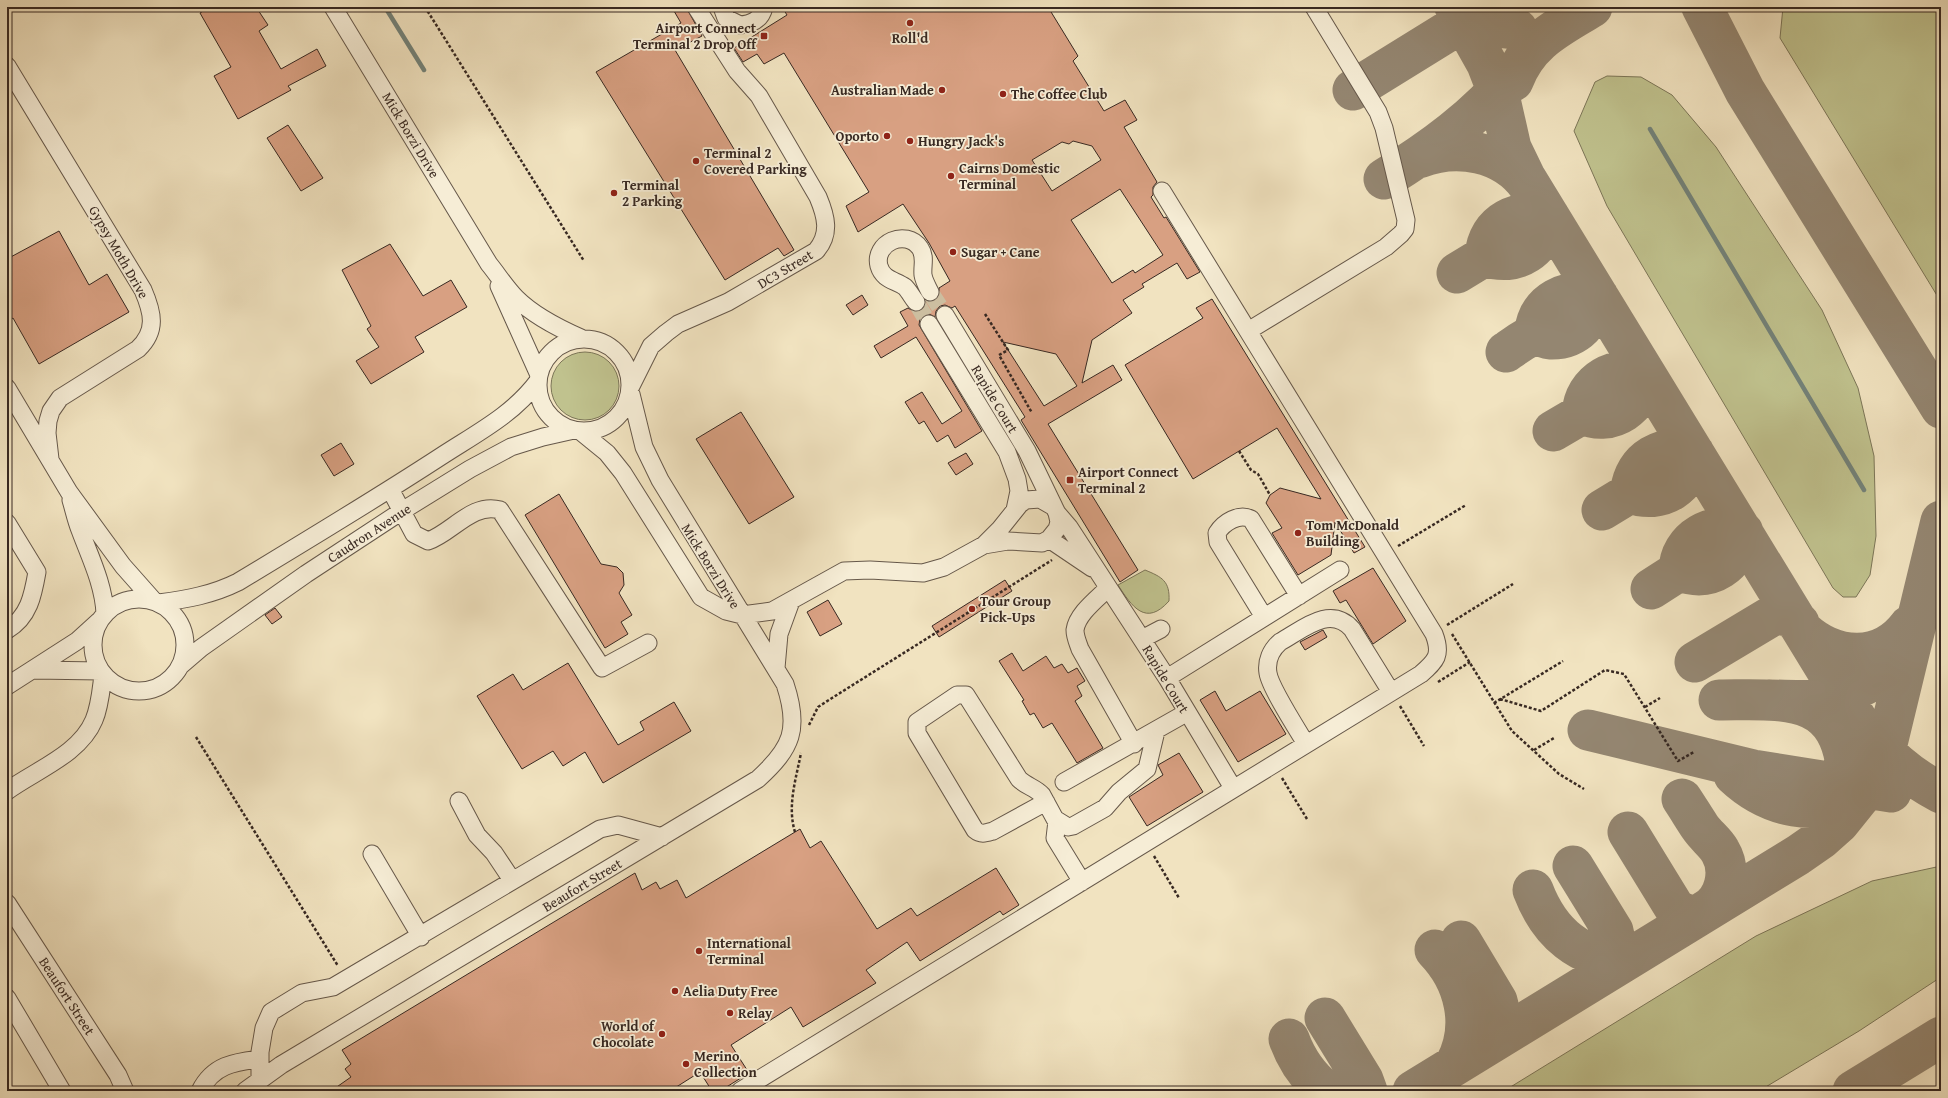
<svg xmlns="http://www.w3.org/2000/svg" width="1948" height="1098" font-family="'Gentium Book Plus',serif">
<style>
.green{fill:#c0c28e;stroke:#7c7658}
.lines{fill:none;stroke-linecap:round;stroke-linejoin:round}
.stream{stroke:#738279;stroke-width:4.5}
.taxiway{stroke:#948671;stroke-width:41}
.building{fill:#d8a082;stroke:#382922;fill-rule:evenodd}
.minor-tunnel{stroke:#ccbea0;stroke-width:17;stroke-dasharray:17 8;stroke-linecap:butt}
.minor-casing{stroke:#66584a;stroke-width:19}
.path{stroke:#382922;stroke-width:2.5;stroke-dasharray:3 2;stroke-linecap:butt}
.minor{stroke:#f6edd6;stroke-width:17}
.poi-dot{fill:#8f2418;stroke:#f6edd6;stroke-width:1.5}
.labels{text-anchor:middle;stroke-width:3.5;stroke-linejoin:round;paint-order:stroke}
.poi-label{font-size:14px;font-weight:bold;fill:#382922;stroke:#f6edd6;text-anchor:start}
.street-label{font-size:14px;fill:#382922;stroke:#f6edd6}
</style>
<rect width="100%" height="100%" fill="#f1e3c0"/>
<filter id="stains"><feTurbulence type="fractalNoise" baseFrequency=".005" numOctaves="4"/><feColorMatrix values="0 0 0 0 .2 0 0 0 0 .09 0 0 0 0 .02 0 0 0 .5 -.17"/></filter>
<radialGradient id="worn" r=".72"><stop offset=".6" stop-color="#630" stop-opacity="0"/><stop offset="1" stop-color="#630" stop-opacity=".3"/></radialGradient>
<path class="green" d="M1783 7H1941V302L1780 38Z
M1607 76 1641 77 1672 95 1716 147 1822 310 1858 388 1874 456 1876 536 1870 575 1856 597H1843L1833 588 1607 206 1574 131 1595 82Z
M551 386a34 34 0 1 1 68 0a34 34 0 1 1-68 0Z
M1145 570C1162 577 1170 581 1169 601 1146 627 1132 607 1118 585Z
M1941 866V977L1859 1031 1759 1091H1504L1756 936 1872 881Z"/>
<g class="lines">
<path class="stream" d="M385 7 424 70
M1650 129 1864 490"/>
<path class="taxiway" d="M1455 7 1487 64 1499 95 1511 148 1525 177 1862 728C1886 755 1908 776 1941 793
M1702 7 1745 91 1941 408
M1513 81C1528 41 1558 28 1592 7
M1353 90 1450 30 1478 25 1517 29
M1419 158C1457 143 1504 151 1529 186
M1384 179C1431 150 1477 117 1513 73
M1457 273 1485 256C1517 268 1544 249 1549 216 1518 208 1488 221 1485 256
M1506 352C1514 347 1523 339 1532 336 1537 334 1545 338 1550 339 1578 340 1592 320 1598 296 1566 287 1538 300 1534 335
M1553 431 1582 414C1613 428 1641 406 1646 375 1616 363 1584 381 1582 414
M1602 510 1630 493C1662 505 1690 486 1694 453 1662 443 1635 458 1630 493
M1651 589 1679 571C1712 583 1736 565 1743 532 1714 519 1679 539 1679 571
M1803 631C1835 660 1881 663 1909 626
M1695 662 1775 614 1788 616 1799 623
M1719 700C1782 700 1841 691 1847 775
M1769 700C1789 700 1810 702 1830 698 1863 691 1896 668 1910 637
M1588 730 1753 770 1891 792
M1734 775C1767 806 1821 822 1858 790
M1628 832 1674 907C1683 915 1695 918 1705 911 1725 900 1732 871 1720 851 1715 842 1706 836 1700 827 1694 818 1688 808 1682 799
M1573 866 1613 931C1618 948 1616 961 1603 974
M1533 890C1549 932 1580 960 1626 960
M1461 941 1497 1001C1502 1018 1500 1031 1489 1044
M1435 950C1465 981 1476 1026 1455 1065
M1325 1018 1363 1080 1367 1091
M1289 1039C1297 1061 1308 1077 1326 1091
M1413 1091 1798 855 1821 839 1839 823 1868 787 1886 748 1941 521
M1853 1091 1941 1037"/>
</g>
<path class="building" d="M210 7H256L268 25 259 31 281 69 317 49 326 66 288 86 291 90 238 119 214 76 231 67 200 13Z
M682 7H686L702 36 675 50 794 250 784 256 778 248 725 280 596 72 681 23 674 11Z
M782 7H1048L1078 56 1073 61 1104 111 1125 100 1137 120 1124 127 1157 182 1153 187V195L1151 197 1164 218 1166 217 1200 272 1187 279 1177 263 1142 284 1144 287 1123 300 1132 313 1092 340 1082 383 1113 365 1122 380 1048 424 1138 570 1120 582 1021 420 1025 417 955 306 952 308 945 305 940 306 936 311 935 317 929 314 924 315 920 319 919 325 982 431 955 448 948 435 937 442 924 421 919 424 905 402 922 392 942 424 962 411 916 337 881 358 874 346 908 326 900 312 908 308 913 311 922 310 925 306 926 301H935L939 297V288L950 281 929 243 903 204 858 232 846 206 869 192 784 53 764 64 757 54 743 62 734 48 787 15ZM1073 141 1092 146 1101 160 1052 191 1032 160 1062 142 1069 144ZM1120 189 1163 255 1135 273 1133 270 1112 283 1071 220ZM1003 342 1056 354 1077 386 1044 406Z
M288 125 323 178 301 191 267 138Z
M59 231 89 285 107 274 129 312 39 364 13 318 7 322V259Z
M390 244 423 296 451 280 467 307 415 337 424 352 371 384 356 361 379 347 367 329 371 326 342 270Z
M862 295 868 305 853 315 846 305Z
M1212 299 1278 406 1365 547 1354 553 1335 522 1331 555 1298 575 1272 533 1282 528 1266 503 1270 495 1280 488 1321 499 1277 428 1193 479 1125 365 1203 318 1196 308Z
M741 412 794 497 749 524 696 439Z
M341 443 354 464 334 476 321 455Z
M966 453 973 464 956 475 948 463Z
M559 494 601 564 617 567 623 573 624 585 619 593 632 615 621 622 628 634 605 648 525 515Z
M1373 568 1406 621 1373 644 1346 600 1340 603 1333 591Z
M1005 580 1012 591 939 637 932 626Z
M828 600 842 624 820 636 807 612Z
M275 608 282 617 272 624 265 615Z
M1323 630 1327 637 1305 650 1300 642Z
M1012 653 1023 671 1046 656 1054 668 1062 664 1068 673 1077 668 1085 681 1077 686 1082 696 1075 701 1103 748 1077 763 1052 723 1043 728 1034 713 1030 715 1022 701 1024 700 999 661Z
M568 663 618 745 644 730 640 722 674 702 691 731 603 783 585 752 563 766 553 751 522 769 477 696 513 674 523 690Z
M1215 691 1226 711 1260 691 1286 734 1238 762 1200 700Z
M1179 753 1203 792 1147 826 1129 797 1163 775 1158 765Z
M800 829 810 848 821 841 877 929 911 908 917 916 996 868 1019 905 1003 915 1000 911 920 961 907 942 866 970 876 983 803 1027 791 1007 731 1045 749 1073 720 1091H712L700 1072 670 1091H331L351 1077 345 1069 351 1064 342 1050 635 873 642 890 656 882 660 889 677 880 686 898Z"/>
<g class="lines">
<path class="minor-tunnel" d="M930 292 945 315
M916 302 929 324"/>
<defs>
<path id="minor" d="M333 7 489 264C498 275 506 288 516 298 534 316 558 328 581 338
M722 7 726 18 740 25C752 24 761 20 764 7
M7 66 143 290C153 313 157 331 138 349L60 398 51 411 48 421 47 433 50 459
M499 286 539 375
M916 302C912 297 909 291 905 287 895 280 883 280 879 266 873 243 906 228 920 248 926 257 922 265 923 275 924 281 927 286 930 292
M945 315 1027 451 1054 507
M929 324 1007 452 1017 479 1019 491 1015 510
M1248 331 1386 247 1401 234 1405 229 1406 220 1384 128 1378 112 1314 7
M538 385a46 46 0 1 1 92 0a46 46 0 1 1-92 0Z
M631 386 651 346 666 333 678 324 728 302 816 251C831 234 826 216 818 197L759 96 737 71 696 7
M7 388 69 492 123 566 154 601
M580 431 607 453 623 473 701 597 726 611 742 615 772 611 844 571 870 570 923 573 944 567 984 545 1000 529 1020 504 1026 500 1040 499 1054 507 1057 513 1059 522 1057 529 1049 539 1042 543 1008 541 984 545
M390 489 414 534 428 541C452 533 472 502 500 510L602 668 648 643
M71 500C74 510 76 520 80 530 90 557 104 585 105 614
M1057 513 1069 527 1167 678 1233 788
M7 523 37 572C33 595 29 617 7 630
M1049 539 1092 568
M1108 588C1097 599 1077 614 1075 630 1075 637 1078 643 1080 649L1134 744
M93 645a46 46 0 1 1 92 0a46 46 0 1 1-92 0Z
M159 603C187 599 212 595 238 582 306 541 374 500 440 457 475 434 513 415 538 381
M1264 617 1218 542 1217 533C1224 522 1239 513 1251 519L1299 596
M1142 639 1161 629
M180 666 201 648 306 574 402 511 470 469 511 447 543 437 574 430
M776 668 779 634 791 601
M33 670 101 671
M1167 678 1340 570
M7 686 77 641 99 621
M1306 744C1297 729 1270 687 1268 673 1266 661 1271 650 1280 642 1302 630 1330 604 1352 629L1391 692
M1064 782 1186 713
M7 791C36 770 80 754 94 720 100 706 101 690 103 675
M459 801 477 835 494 853 512 880
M1046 802 993 831C986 833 981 835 975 830L917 733V722L957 695H966L1019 779C1026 786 1036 788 1042 795L1055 819 1068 827 1073 826 1105 808 1119 792 1147 769 1156 731
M1057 821 1055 838 1082 882
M372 854 421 937
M7 903 118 1075 125 1091
M7 998 62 1091
M260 1080V1052L264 1028 271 1012 302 993 333 987 600 829 618 825 662 837
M200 1091C213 1065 234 1062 260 1059
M245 1091 281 1065 758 779C792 748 800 729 785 684L660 480 644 447 631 394
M740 1091 1421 674C1436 661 1442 655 1434 634L1162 191"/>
</defs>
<use href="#minor" class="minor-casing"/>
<path class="path" d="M425 7 584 261
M985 314 1008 350 999 355 1032 413
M1239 451 1251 470 1258 474 1270 495
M1398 546 1466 505
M1447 625 1513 584
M1452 634 1512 731 1559 774 1584 789
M1438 682 1470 662
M1500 699 1541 711 1605 670 1624 674 1678 761 1694 752
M1494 703 1563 661
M1400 706 1424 746
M1645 707 1660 698
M809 725 818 707 832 698 1052 560
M196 737 338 966
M1534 750 1554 738
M1282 778 1307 819
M795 832C787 806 796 779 801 753
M1154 856 1179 898"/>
<use href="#minor" class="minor"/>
</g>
<g class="poi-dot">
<circle cx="910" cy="23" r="4"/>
<rect x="760" y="32" width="8" height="8" rx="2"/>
<circle cx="942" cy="90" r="4"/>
<circle cx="1003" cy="94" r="4"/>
<circle cx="887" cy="136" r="4"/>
<circle cx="910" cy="141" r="4"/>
<circle cx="696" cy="161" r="4"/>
<circle cx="951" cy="176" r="4"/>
<circle cx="614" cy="193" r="4"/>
<circle cx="953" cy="252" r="4"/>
<rect x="1066" y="476" width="8" height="8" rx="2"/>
<circle cx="1298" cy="533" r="4"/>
<circle cx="972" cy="609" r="4"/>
<circle cx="699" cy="951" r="4"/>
<circle cx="675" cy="991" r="4"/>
<circle cx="730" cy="1013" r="4"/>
<circle cx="662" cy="1034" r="4"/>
<circle cx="686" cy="1064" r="4"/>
</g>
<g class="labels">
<g class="poi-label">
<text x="756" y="33" text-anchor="end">Airport Connect<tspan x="756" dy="16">Terminal 2 Drop Off</tspan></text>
<text x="910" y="43" text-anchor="middle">Roll'd</text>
<text x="934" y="95" text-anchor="end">Australian Made</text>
<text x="1011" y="99">The Coffee Club</text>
<text x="879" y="141" text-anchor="end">Oporto</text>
<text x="918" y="146">Hungry Jack's</text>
<text x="704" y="158">Terminal 2<tspan x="704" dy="16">Covered Parking</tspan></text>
<text x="959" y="173">Cairns Domestic<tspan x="959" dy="16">Terminal</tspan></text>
<text x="622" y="190">Terminal<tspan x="622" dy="16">2 Parking</tspan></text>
<text x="961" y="257">Sugar + Cane</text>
<text x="1078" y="477">Airport Connect<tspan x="1078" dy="16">Terminal 2</tspan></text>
<text x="1306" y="530">Tom McDonald<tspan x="1306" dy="16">Building</tspan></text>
<text x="980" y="606">Tour Group<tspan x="980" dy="16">Pick-Ups</tspan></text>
<text x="707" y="948">International<tspan x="707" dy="16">Terminal</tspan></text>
<text x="683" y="996">Aelia Duty Free</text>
<text x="738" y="1018">Relay</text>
<text x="654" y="1031" text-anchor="end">World of<tspan x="654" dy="16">Chocolate</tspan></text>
<text x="694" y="1061">Merino<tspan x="694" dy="16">Collection</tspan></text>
</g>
<g class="street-label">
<text transform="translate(411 135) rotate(59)" y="5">Mick Borzi Drive</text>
<text transform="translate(119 252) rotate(60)" y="5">Gypsy Moth Drive</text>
<text transform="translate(785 269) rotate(-31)" y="5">DC3 Street</text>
<text transform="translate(995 399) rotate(59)" y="5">Rapide Court</text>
<text transform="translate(369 533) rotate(-33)" y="5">Caudron Avenue</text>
<text transform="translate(711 566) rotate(58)" y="5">Mick Borzi Drive</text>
<text transform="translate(1166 679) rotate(59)" y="5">Rapide Court</text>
<text transform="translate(582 885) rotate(-31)" y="5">Beaufort Street</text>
<text transform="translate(67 996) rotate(57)" y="5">Beaufort Street</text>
</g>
</g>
<rect width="1948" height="1098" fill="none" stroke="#f1e3c0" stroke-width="24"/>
<rect x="8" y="8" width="1932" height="1082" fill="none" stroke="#382922" stroke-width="2"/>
<rect x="12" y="12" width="1924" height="1074" fill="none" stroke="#382922"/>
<rect width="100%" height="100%" filter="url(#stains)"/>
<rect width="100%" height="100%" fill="url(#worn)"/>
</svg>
